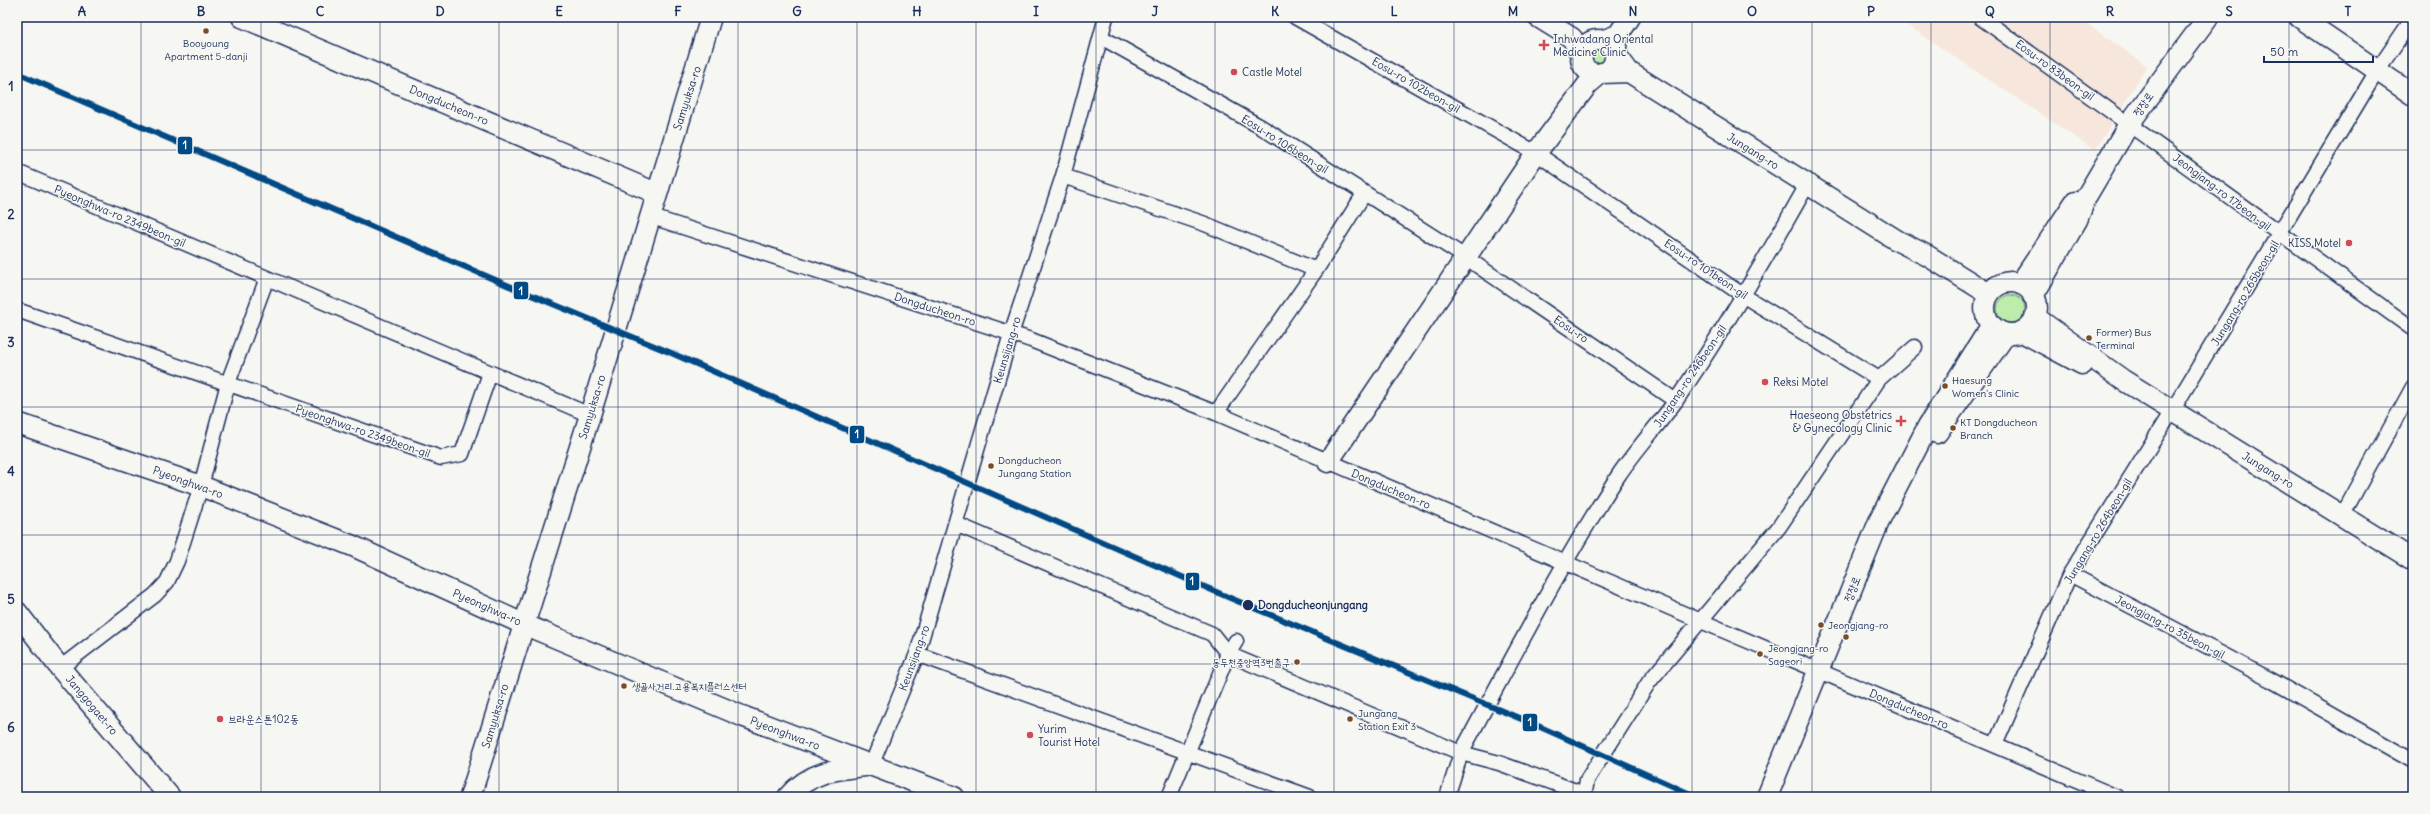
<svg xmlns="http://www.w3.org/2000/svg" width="2430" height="814" viewBox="0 0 2430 814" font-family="Delius,'Poor Story',sans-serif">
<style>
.built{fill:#f6e6dc}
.green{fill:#beecaa;stroke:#6c8e84}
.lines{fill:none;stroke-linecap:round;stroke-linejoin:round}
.street-casing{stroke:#1b2f5e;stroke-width:17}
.secondary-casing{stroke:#1b2f5e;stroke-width:23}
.street{stroke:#f6f6f2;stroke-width:14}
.secondary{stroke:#f6f6f2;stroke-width:20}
.metro-1-casing{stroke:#f6f6f2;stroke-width:9}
.metro-1{stroke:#004a85;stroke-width:6}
.grid{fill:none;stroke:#1b2f5e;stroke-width:1;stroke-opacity:0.55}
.bus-dot{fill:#7a4b2a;stroke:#f6f6f2;stroke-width:1.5}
.poi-dot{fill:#d1495b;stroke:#f6f6f2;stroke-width:1.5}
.stop-dot{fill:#1b2f5e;stroke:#f6f6f2;stroke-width:1.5}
.labels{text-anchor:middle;stroke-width:3;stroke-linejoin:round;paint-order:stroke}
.bus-label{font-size:10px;fill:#1b2f5e;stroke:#f6f6f2;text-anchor:start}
.poi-label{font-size:11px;fill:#1b2f5e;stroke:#f6f6f2;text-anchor:start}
.street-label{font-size:11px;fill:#1b2f5e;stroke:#f6f6f2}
.stop-label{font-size:11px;font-weight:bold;fill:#1b2f5e;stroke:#f6f6f2;text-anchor:start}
.line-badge{stroke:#f6f6f2;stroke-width:1.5}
.badge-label{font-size:11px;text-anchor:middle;font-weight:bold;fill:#fff}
.neatline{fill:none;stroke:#1b2f5e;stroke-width:1.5}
.grid-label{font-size:13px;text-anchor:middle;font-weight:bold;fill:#1b2f5e}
</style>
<rect width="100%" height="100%" fill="#f6f6f2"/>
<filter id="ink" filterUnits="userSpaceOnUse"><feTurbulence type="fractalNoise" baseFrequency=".025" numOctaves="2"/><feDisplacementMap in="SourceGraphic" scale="8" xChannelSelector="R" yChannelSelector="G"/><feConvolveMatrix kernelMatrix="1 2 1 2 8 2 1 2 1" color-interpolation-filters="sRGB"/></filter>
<g filter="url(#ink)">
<path class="built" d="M 1895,17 L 2077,17 L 2147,66 L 2095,150 Z"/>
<path class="green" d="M 1599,42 L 1604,43 L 1611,64 L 1591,70 L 1585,63 L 1586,49 Z
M1997 309a14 14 0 1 1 28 0a14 14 0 1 1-28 0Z"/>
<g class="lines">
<defs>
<path id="street" d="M 1295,17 L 1536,153 L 1744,296 L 1879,379
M 1980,17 L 2413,329
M 1101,37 L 1261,127 L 1465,257 L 1676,401
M 17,172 L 590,415
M 1063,176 L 1205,224 L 1316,270
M 649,216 L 1031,340 L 1216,413 L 1701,621 L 2117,797
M 17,310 L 441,458 L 462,454 L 490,373
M 1216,413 L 1316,270 L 1364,194
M 2342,516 L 2413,387
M 956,524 L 1212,634 L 1228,654 L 1236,641
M 2070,574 L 2271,680 L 2413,761
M 917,654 L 1310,797
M 60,668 L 155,595 L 167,582 L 177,561 L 201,486 L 228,383 L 267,278
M 1995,745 L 2070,574 L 2172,411 L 2377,71 L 2413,18
M 871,766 L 917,654 L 1011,334 L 1063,176 L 1106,17
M 1584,794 L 1499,763 L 1461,753 C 1512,660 1560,565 1618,476 C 1636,449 1658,426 1677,399 C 1724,330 1766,258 1807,185
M 1169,797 L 1228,654 L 1461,753 L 1447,797
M 1584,797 L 1587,780 L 1649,682 L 1779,527 L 1879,379 L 1915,347"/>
<path id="secondary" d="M 242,17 L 656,193
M 1538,17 L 1572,38 L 1582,57
M 2299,17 L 2413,95
M 1618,35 L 1615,53 L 1629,72 L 1898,241 L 1928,256 L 1989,294
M 1604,40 L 1618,35 L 1630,17
M1581 57a17 17 0 1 1 34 0a17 17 0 1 1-34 0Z
M1985 308a26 26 0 1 1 52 0a26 26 0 1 1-52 0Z
M 2020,284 L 2075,202
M 2033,296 L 2077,220 L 2086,197 L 2129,124 L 2208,17
M 2035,317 L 2123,380 L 2413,560
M 2022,332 L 2082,364
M 17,423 L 201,486 L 353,546 L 523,624 L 742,716 L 954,797
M 1937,433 L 2006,334
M 1328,462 L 1536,153 L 1588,84 L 1601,73 L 1629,72
M 17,612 L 60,668 L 170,797
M 470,797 L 590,415 L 711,17
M 788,797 C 809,772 835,769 865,766
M 1767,797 L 1880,519 L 1928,426 L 1991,326"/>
</defs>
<use href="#street" class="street-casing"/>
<use href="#secondary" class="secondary-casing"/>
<use href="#street" class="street"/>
<use href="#secondary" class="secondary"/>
<defs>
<path id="metro-1" d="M 17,73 L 507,285 L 669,352 L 1230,598 L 1538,726 L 1697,797"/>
</defs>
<use href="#metro-1" class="metro-1-casing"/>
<use href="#metro-1" class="metro-1"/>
</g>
</g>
<path class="grid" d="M 141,17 L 141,797M 261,17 L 261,797M 380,17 L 380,797M 499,17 L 499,797M 618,17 L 618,797M 738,17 L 738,797M 857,17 L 857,797M 976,17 L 976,797M 1096,17 L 1096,797M 1215,17 L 1215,797M 1334,17 L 1334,797M 1454,17 L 1454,797M 1573,17 L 1573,797M 1692,17 L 1692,797M 1812,17 L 1812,797M 1931,17 L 1931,797M 2050,17 L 2050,797M 2169,17 L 2169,797M 2289,17 L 2289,797M 17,150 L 2413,150M 17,279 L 2413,279M 17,407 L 2413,407M 17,535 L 2413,535M 17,664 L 2413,664"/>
<g class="bus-dot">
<circle cx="206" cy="31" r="3.5"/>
<circle cx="2089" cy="338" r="3.5"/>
<circle cx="1945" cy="386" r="3.5"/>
<circle cx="1953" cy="428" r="3.5"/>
<circle cx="991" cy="466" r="3.5"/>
<circle cx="1821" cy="625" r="3.5"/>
<circle cx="1846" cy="637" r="3.5"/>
<circle cx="1760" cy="654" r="3.5"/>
<circle cx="1297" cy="662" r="3.5"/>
<circle cx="624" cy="686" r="3.5"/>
<circle cx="1350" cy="719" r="3.5"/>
</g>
<g class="poi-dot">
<path d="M1542 39h4v4h4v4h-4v4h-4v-4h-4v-4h4z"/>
<circle cx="1234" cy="72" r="4"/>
<circle cx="2349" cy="243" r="4"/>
<circle cx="1765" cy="382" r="4"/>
<path d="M1899 415h4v4h4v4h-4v4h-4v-4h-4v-4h4z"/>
<circle cx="220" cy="719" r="4"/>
<circle cx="1030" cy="735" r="4"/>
</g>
<circle class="stop-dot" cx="1248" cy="605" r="6"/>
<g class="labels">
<g class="bus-label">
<text x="206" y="47" text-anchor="middle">Booyoung<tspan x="206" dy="13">Apartment 5-danji</tspan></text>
<text x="2096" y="336">Former) Bus<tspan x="2096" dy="13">Terminal</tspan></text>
<text x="1952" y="384">Haesung<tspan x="1952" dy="13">Women's Clinic</tspan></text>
<text x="1960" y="426">KT Dongducheon<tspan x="1960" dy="13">Branch</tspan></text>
<text x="998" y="464">Dongducheon<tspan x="998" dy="13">Jungang Station</tspan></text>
<text x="1828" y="629">Jeongjang-ro</text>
<text x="1768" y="652">Jeongjang-ro<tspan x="1768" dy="13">Sageori</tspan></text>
<text x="1290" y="666" text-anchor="end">동두천중앙역3번출구</text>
<text x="632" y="690">생골사거리.고용복지플러스센터</text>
<text x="1358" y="717">Jungang<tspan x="1358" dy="13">Station Exit 3</tspan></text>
</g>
<g class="poi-label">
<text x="1553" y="43">Inhwadang Oriental<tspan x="1553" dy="13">Medicine Clinic</tspan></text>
<text x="1242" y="76">Castle Motel</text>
<text x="2341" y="247" text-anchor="end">KISS Motel</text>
<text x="1773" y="386">Reksi Motel</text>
<text x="1892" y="419" text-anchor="end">Haeseong Obstetrics<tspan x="1892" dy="13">&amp; Gynecology Clinic</tspan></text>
<text x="228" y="723">브라운스톤102동</text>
<text x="1038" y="733">Yurim<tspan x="1038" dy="13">Tourist Hotel</tspan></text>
</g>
<g class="street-label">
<text transform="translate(2055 70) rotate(36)" y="4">Eosu-ro 83beon-gil</text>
<text transform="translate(1416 85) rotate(30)" y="4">Eosu-ro 102beon-gil</text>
<text transform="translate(687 98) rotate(-72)" y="4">Samyuksa-ro</text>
<text transform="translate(2143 104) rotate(-55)" y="4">정장로</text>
<text transform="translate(449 105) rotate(23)" y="4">Dongducheon-ro</text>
<text transform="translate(1285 144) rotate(32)" y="4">Eosu-ro 106beon-gil</text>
<text transform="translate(1753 151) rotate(32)" y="4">Jungang-ro</text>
<text transform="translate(2222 192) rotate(37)" y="4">Jeongjang-ro 17beon-gil</text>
<text transform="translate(120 216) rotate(23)" y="4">Pyeonghwa-ro 2349beon-gil</text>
<text transform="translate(1706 269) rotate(34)" y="4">Eosu-ro 101beon-gil</text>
<text transform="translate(2245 293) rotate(-59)" y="4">Jungang-ro 265beon-gil</text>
<text transform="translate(935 309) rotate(18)" y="4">Dongducheon-ro</text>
<text transform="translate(1571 329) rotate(34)" y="4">Eosu-ro</text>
<text transform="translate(1007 350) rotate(-73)" y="4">Keunsijang-ro</text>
<text transform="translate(1690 376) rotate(-56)" y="4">Jungang-ro 246beon-gil</text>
<text transform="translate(592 407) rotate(-73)" y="4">Samyuksa-ro</text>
<text transform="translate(363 431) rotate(19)" y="4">Pyeonghwa-ro 2349beon-gil</text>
<text transform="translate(2268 470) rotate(32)" y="4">Jungang-ro</text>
<text transform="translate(188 482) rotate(20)" y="4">Pyeonghwa-ro</text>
<text transform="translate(1391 489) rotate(23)" y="4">Dongducheon-ro</text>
<text transform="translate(2098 531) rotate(-59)" y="4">Jungang-ro 264beon-gil</text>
<text transform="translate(1852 589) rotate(-68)" y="4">정장로</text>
<text transform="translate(487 607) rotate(24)" y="4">Pyeonghwa-ro</text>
<text transform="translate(2170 627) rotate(28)" y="4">Jeongjang-ro 35beon-gil</text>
<text transform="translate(914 658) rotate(-70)" y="4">Keunsijang-ro</text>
<text transform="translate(92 705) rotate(50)" y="4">Janggogaet-ro</text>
<text transform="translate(1909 709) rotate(23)" y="4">Dongducheon-ro</text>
<text transform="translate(495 716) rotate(-73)" y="4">Samyuksa-ro</text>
<text transform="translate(785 733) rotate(21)" y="4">Pyeonghwa-ro</text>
</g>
<g class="stop-label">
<text x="1258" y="609">Dongducheonjungang</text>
</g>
</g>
<g class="line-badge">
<rect x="177" y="136" width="16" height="19" rx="4" fill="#004a85"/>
<rect x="513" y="281" width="16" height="19" rx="4" fill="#004a85"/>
<rect x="849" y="425" width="16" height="19" rx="4" fill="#004a85"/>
<rect x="1185" y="572" width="15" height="19" rx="4" fill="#004a85"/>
<rect x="1522" y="713" width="16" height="19" rx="4" fill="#004a85"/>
</g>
<g class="badge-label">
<text x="185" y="149">1</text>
<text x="521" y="295">1</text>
<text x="857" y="438">1</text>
<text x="1192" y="585">1</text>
<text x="1530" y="726">1</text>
</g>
<rect width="2430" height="814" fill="none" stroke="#f6f6f2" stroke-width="44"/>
<path d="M2264 56v6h109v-6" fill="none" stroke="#1b2f5e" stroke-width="2"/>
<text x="2270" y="56" font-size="12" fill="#1b2f5e" stroke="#f6f6f2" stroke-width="3" paint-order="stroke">50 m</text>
<rect x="22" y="22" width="2386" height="770" class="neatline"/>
<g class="grid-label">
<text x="82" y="16">A</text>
<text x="201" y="16">B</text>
<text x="320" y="16">C</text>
<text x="440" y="16">D</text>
<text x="559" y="16">E</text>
<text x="678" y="16">F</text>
<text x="797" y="16">G</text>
<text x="917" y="16">H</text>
<text x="1036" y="16">I</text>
<text x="1155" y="16">J</text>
<text x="1275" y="16">K</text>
<text x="1394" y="16">L</text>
<text x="1513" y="16">M</text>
<text x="1633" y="16">N</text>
<text x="1752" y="16">O</text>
<text x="1871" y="16">P</text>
<text x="1990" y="16">Q</text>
<text x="2110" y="16">R</text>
<text x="2229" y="16">S</text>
<text x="2348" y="16">T</text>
<text x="11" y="91">1</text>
<text x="11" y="219">2</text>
<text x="11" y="347">3</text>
<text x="11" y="476">4</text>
<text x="11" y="604">5</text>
<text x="11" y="732">6</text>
</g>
</svg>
